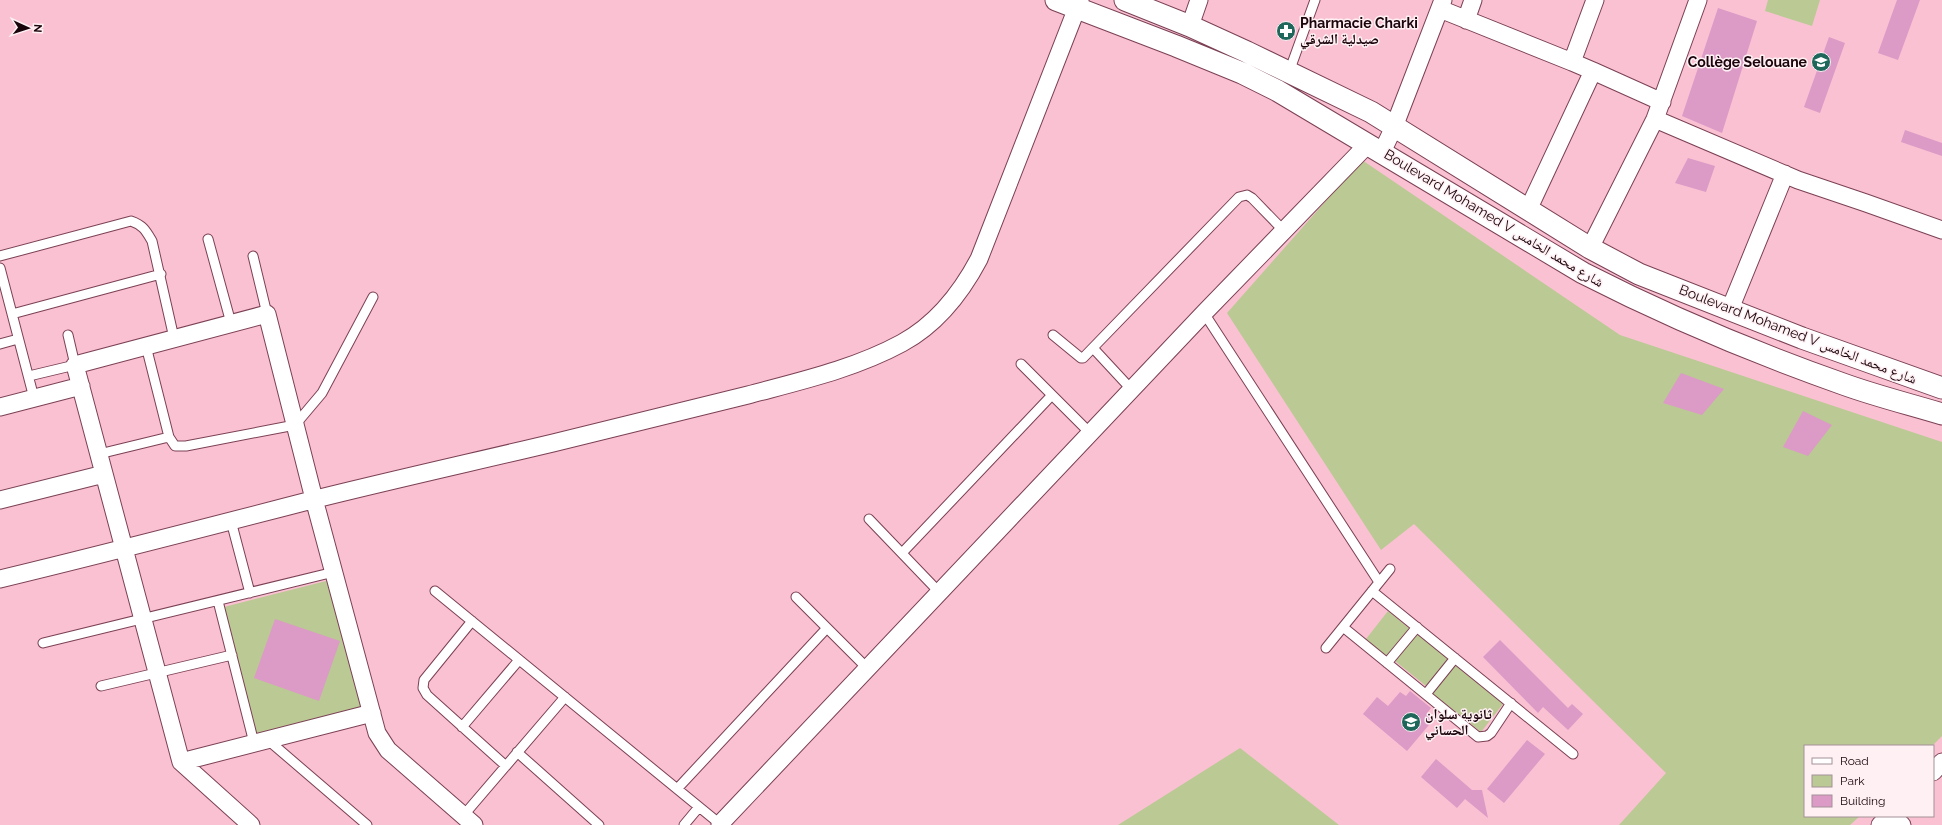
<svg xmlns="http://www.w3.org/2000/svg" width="1942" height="825" viewBox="0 0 1942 825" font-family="Raleway,'Noto Naskh Arabic',sans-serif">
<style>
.green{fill:#bbc994}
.building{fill:#dc9ac6}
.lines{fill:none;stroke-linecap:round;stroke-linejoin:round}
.service-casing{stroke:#7b4054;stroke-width:11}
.minor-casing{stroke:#7b4054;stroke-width:19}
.tertiary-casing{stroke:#7b4054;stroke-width:23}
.service{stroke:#fff;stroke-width:9}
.minor{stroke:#fff;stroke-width:17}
.tertiary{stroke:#fff;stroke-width:21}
.labels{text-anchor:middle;stroke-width:3;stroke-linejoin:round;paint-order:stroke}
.poi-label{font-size:14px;font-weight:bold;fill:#1a040b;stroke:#fff0f4;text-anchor:start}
.street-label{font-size:14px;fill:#1a040b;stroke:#fff0f4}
</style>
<rect width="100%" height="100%" fill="#fac1d2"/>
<path class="green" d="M 1768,0 L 1820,0 L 1812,26 L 1765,11 Z
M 1362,160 L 1620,335 L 1942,442 L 1942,736 L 1932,746 L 1805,746 L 1805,816 L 1860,816 L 1850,825 L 1619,825 L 1666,773 L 1414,524 L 1381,550 L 1227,313 Z
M 330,580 L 362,710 L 256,737 L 224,607 Z
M 1388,611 L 1410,629 L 1387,657 L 1366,639 Z
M 1418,633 L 1449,658 L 1426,686 L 1395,661 Z
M 1455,665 L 1503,704 L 1481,732 L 1432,693 Z
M 1240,748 L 1339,825 L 1118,825 Z"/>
<path class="building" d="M 1897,0 L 1920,0 L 1898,60 L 1878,53 Z
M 1718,8 L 1757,21 L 1722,133 L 1682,116 Z
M 1829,37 L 1845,43 L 1820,113 L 1804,107 Z
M 1905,130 L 1942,143 L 1942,156 L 1901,142 Z
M 1688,158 L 1715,166 L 1706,192 L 1675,183 Z
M 1681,373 L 1724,389 L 1702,415 L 1663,403 Z
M 1803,411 L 1832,425 L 1808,456 L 1783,447 Z
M 275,619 L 340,641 L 319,701 L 254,678 Z
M 1500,640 L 1568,708 L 1572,704 L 1583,714 L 1568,730 L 1543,707 L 1538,713 L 1483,657 Z
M 1410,691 L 1431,708 L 1427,713 L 1434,719 L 1407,751 L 1363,714 L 1377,697 L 1388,706 L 1400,692 L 1406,696 Z
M 1527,740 L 1545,754 L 1504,803 L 1487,789 Z
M 1436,759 L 1472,790 L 1482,790 L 1488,818 L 1465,799 L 1457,808 L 1421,777 Z"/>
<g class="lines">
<defs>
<path id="service" d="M 1289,72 L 1315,0
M 208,239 L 231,323
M 0,256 L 131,221 C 143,225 146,231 152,241 L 174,338
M 253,256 L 267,314
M 0,268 L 34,398
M 1204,313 L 1379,582
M 12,314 L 161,274
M 1053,335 L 1081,358 L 1083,358 L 1239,197 L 1247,195 L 1252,198 L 1284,231
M 0,344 L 18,339
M 146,346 L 169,437 L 175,446 L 186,446 L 295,425 L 322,393 L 373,297
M 1093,348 L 1131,389
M 1021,364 L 1090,433
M 29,376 L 75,365 L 68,335
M 99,454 L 169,437
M 869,519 L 939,592
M 231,521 L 250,593
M 902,553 L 1052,395
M 435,591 L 720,824
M 1372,591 L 1573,754
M 796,597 L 867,668
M 218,601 L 254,743
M 472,621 L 424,680 L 423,688 L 427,695 L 506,766
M 1343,627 L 1478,737 L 1487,736 L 1491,733 L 1511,703
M 43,643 L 334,572
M 1326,648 L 1390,569
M 1387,663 L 1417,627
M 101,686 L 232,655
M 1426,694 L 1455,658
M 462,727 L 519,660
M 268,740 L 367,825
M 517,752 L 599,825
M 677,789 L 827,628
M 463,816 L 565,697
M 684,825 L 699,807"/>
<path id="minor" d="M 1440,9 L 1572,62 L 1595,0
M 1466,20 L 1473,0
M 1190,26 L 1199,0
M 1593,71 L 1662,102
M 1655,119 L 1798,180 L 1866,203 L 1942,230
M 1382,152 L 1394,127 L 1443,0
M 1528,210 L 1593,71 L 1572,62
M 1590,248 L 1655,119 L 1698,0
M 1730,309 L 1785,174
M 0,407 L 81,386
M 0,500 L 104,474
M 0,579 C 104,554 208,527 312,500 C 392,480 473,462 553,443 C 618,427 683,411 748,395 C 800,381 854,369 902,343 C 937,324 961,293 979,259 L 1080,0
M 181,762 L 372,713
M 1933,772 L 1942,762
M 1892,816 L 1902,825
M 251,825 L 181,762 L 75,365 L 267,314 L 314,499 L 377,733 L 388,750 L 474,825
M 721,825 L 720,824 L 1204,313 L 1368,144
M 1880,825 L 1889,816"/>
<path id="tertiary" d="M 1056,0 L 1176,46 L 1242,73 L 1278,91 L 1583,273 C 1667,316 1755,353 1843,384 C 1876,396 1909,404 1942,414
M 1125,0 L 1190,26 L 1247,52 L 1371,112 L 1590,248 L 1639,274 L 1802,338 L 1942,388"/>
</defs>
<use href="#service" class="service-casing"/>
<use href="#minor" class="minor-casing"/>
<use href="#tertiary" class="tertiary-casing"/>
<use href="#service" class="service"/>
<use href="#minor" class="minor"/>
<use href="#tertiary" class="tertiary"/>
</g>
<defs>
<symbol id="pharmacy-disc" viewBox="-11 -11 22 22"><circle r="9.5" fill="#20675b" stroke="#fff0f4"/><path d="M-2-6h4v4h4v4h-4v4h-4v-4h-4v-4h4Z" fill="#fff"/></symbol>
<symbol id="school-disc" viewBox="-11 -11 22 22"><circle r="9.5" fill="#20675b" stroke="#fff0f4"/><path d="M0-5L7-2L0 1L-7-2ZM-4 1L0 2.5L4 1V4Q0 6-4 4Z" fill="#fff"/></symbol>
</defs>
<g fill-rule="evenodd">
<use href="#pharmacy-disc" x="1275" y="20" width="22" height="22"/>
<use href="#school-disc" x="1810" y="51" width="22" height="22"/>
<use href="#school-disc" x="1400" y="711" width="22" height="22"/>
</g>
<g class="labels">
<g class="poi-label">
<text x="1300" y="28">Pharmacie Charki<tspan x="1300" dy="16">صيدلية الشرقي</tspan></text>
<text x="1807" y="67" text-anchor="end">Collège Selouane</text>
<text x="1425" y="719">ثانوية سلوان<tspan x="1425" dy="16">الحساني</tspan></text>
</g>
<g class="street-label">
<text transform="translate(1494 218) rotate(31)" y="5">Boulevard Mohamed V شارع محمد الخامس</text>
<text transform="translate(1798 334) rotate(21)" y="5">Boulevard Mohamed V شارع محمد الخامس</text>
</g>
</g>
<rect x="1804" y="745" width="130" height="72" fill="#fff0f4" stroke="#a39297"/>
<rect x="1812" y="758" width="20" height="6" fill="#ffffff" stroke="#a39297"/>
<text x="1840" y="765" font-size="12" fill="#1a040b">Road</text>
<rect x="1812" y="775" width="20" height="12" fill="#bbc994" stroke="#a39297"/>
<text x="1840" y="785" font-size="12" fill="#1a040b">Park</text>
<rect x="1812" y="795" width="20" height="12" fill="#dc9ac6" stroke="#a39297"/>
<text x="1840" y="805" font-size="12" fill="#1a040b">Building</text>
<g transform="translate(28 28) rotate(93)" stroke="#fff0f4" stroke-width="3" paint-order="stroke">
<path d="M0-3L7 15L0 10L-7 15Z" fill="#1a040b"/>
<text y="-6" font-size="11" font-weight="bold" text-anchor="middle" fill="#1a040b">N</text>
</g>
</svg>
